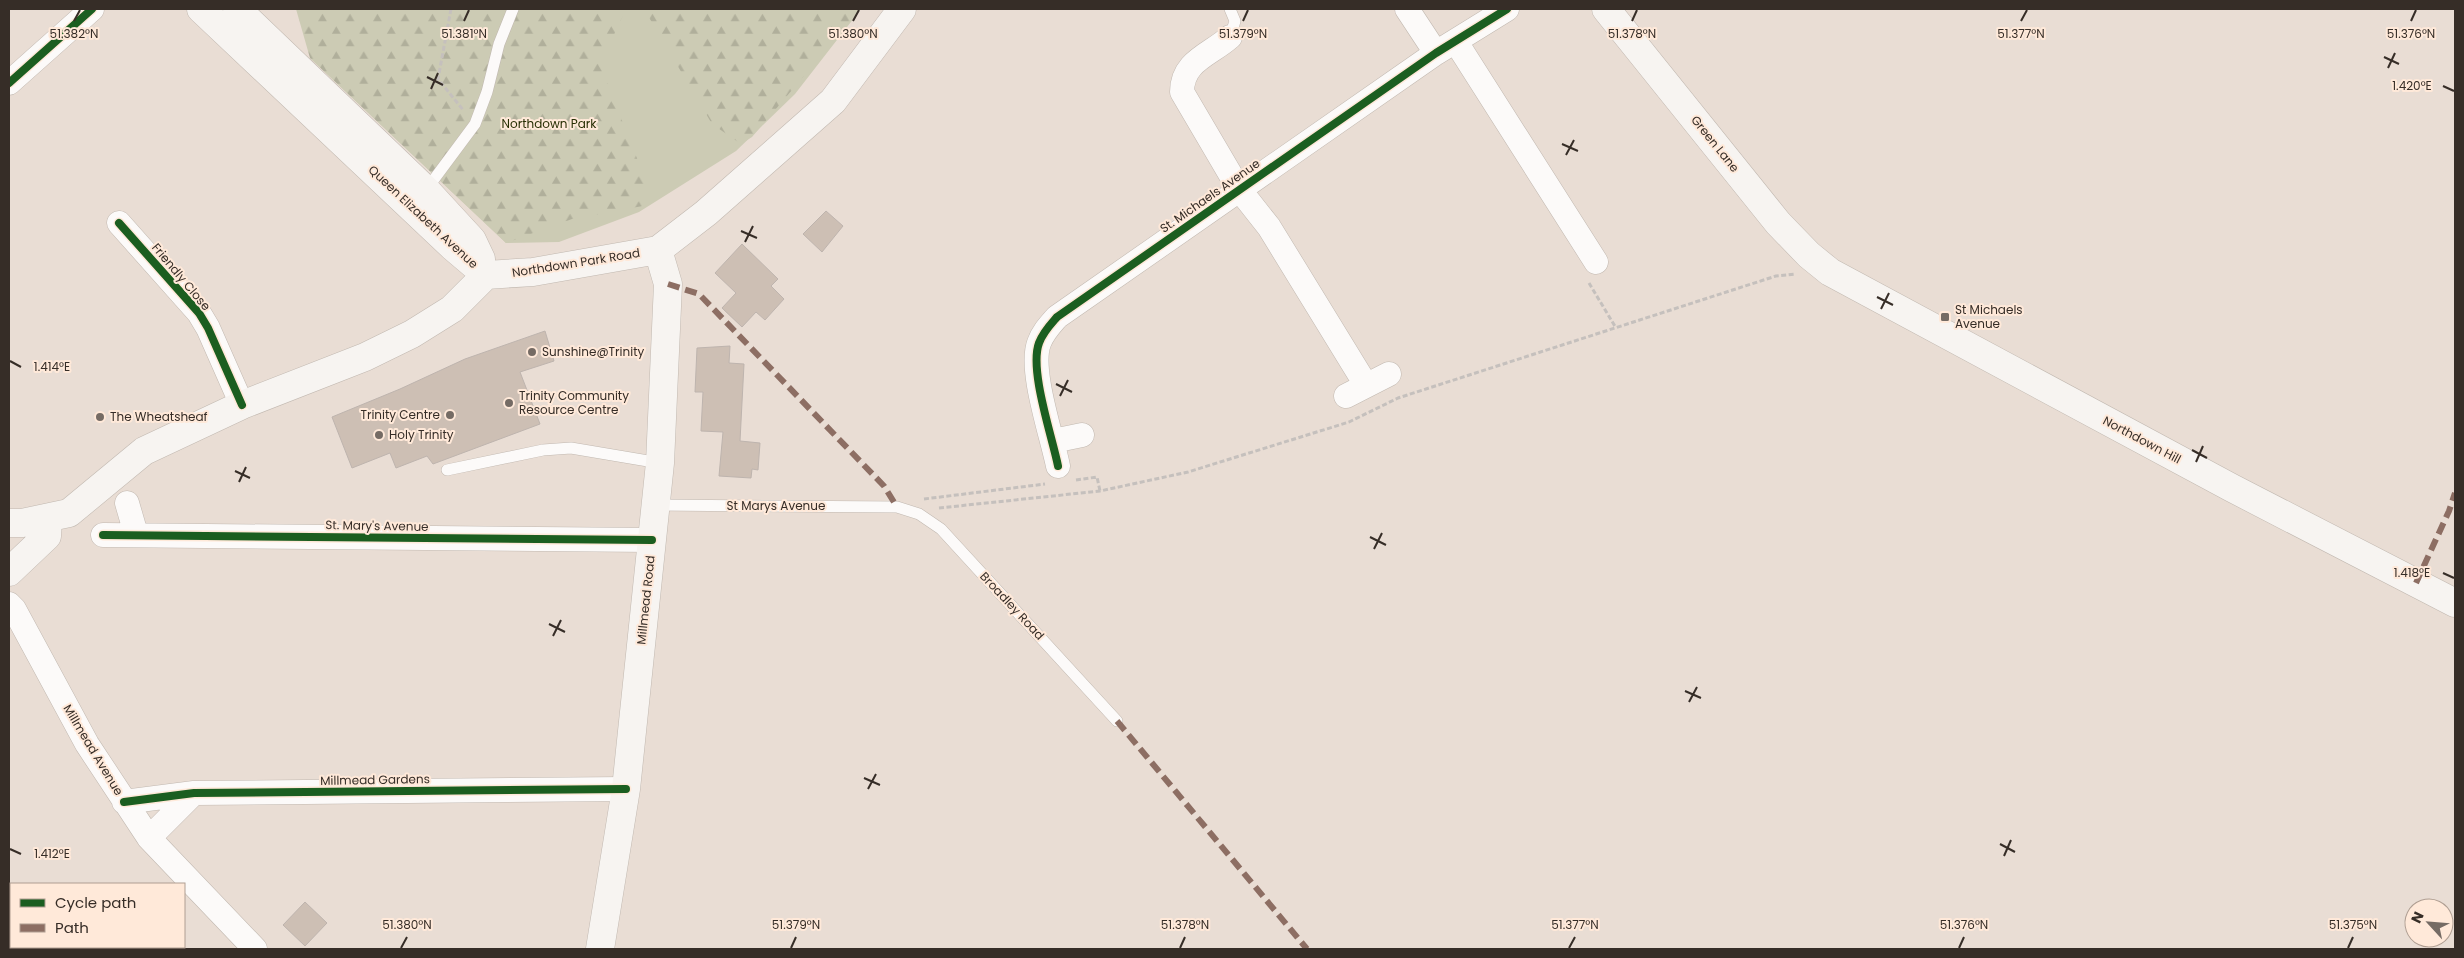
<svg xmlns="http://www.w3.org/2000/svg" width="2464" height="958" viewBox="0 0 2464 958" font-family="Poppins,sans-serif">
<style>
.green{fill:#cccbb4}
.forest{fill:url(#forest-firs)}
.building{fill:#cdbfb4;stroke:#beb4ae}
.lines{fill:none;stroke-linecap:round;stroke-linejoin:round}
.lane-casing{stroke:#c1b8b0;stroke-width:12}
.street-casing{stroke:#c1b8b0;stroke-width:25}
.secondary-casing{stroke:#c1b8b0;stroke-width:29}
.path{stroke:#c5c0bd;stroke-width:3;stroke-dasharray:5 2.5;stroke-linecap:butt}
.lane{stroke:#fcfaf9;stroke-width:11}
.street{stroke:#fcfaf9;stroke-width:24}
.secondary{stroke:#f7f4f1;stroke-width:28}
.quiet{stroke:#8d6e63;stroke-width:6;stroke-dasharray:12 6;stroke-linecap:butt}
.cycleway-casing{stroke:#ffe9d9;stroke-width:11}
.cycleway{stroke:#1b5e20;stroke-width:8}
.ticks{fill:none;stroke:#362d27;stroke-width:2}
.poi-dot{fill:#756b64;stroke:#ffe9d9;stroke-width:2}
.labels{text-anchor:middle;stroke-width:4;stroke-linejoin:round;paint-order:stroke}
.park-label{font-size:12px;fill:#282f04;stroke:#ffe9d9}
.street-label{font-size:12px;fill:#362d27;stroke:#ffe9d9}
.poi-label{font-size:12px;fill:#362d27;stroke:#ffe9d9;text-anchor:start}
.ticks-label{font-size:12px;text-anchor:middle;fill:#362d27;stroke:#ffe9d9;stroke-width:4;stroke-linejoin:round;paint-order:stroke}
</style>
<defs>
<pattern id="forest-firs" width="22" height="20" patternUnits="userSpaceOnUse" patternTransform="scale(1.25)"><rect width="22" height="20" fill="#cccbb4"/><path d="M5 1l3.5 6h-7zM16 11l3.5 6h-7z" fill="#b0af9b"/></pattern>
</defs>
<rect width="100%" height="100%" fill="#e9ddd4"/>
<path class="green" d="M 343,9 L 861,9 L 795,94 L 736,151 L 639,212 L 559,242 L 506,243 L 310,58 L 353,22 Z"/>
<path class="forest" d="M 296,9 L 626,9 L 600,65 L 646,181 L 648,205 L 572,219 L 506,243 L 310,58 Z
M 644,9 L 861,9 L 752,137 L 741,144 L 712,124 Z"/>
<path class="building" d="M 826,211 L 843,226 L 822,252 L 803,234 Z
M 742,244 L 778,279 L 771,286 L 784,299 L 765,320 L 756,312 L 742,327 L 722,308 L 736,293 L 715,273 Z
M 545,331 L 554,361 L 520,372 L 540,424 L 433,464 L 427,456 L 396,468 L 390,453 L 352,468 L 332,417 L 400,389 L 465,359 Z
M 730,346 L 729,363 L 744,364 L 740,441 L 760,443 L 758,470 L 752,469 L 751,478 L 719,476 L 723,432 L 701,431 L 703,392 L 695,392 L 697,348 Z
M 305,902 L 327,923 L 305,946 L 283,925 Z"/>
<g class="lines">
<defs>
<path id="lane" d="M 1230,9 L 1235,21 L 1230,37
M 426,190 L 475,124 L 487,92 L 499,44 L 513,9
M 447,470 L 543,450 L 571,448 L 660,463
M 655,505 L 897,507 L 919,514 L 941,529 L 1117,721"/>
<path id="street" d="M 1407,9 L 1436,53
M 1230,37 C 1210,55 1182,61 1182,92 L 1239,189 L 1269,227 L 1366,385
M 1456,42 L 1596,262
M 9,83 L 92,9
M 119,223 L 199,313 L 208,328 L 242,405
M 1346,396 L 1389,374
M 1053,441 L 1082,435
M 1058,466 C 1052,436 1029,370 1039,343 C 1043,332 1050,325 1057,317 L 1436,53 L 1507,9
M 127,503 L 136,534
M 103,535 L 652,540
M 9,604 L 14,609 L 87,744 L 149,838 L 255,949
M 124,802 L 194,793 L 626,789
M 149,838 L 194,793"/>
<path id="secondary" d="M 201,9 L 453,247 L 486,275
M 237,9 L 426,190 L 472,240 L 481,259
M 1606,9 L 1778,223 L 1809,255 L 1830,272 L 2232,488 L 2455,603
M 9,523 L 22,523 L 69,513 L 144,451 L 242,405 L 365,357 L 412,334 L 452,309 L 486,275 L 533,272 L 658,250 L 706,213 L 833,101 L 902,9
M 9,572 L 47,536 L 48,518
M 600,949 L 626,789 L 660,463 L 668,284 L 658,250"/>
</defs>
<use href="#lane" class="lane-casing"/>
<use href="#street" class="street-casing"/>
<use href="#secondary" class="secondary-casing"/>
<path class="path" d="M 451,9 L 438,79 L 464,111
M 1589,283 L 1616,328
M 1076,480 L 1097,477 L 1100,491
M 924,499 L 1045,484
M 939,508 L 1100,491 L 1188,472 L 1349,422 L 1398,398 L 1776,276 L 1795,274"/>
<use href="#lane" class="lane"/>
<use href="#street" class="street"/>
<use href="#secondary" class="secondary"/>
<path class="quiet" d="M 668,284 L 699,294 L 884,486 L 897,507
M 2416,583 L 2449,511 L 2455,493
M 1117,721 L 1307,949"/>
<defs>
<path id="cycleway" d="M 9,83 L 92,9
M 119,223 L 199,313 L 208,328 L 242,405
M 1058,466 C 1052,436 1029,370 1039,343 C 1043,332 1050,325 1057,317 L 1436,53 L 1507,9
M 103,535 L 652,540
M 124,802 L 194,793 L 626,789"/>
</defs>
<use href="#cycleway" class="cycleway-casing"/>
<use href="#cycleway" class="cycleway"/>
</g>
<path class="ticks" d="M 74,21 L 80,10M 464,21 L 469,10M 853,21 L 859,10M 1243,21 L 1248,10M 1632,21 L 1637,10M 2021,21 L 2027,10M 2411,21 L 2416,10M 2384,57 L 2399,64M 2388,68 L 2395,53M 427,77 L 443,85M 2443,86 L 2454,91M 431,89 L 438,73M 1562,144 L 1578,151M 1566,155 L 1574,140M 741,231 L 757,238M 745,242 L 753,226M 1877,297 L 1893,305M 1881,309 L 1889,293M 10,361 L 21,367M 1056,384 L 1072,392M 1060,396 L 1068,380M 2192,450 L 2207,458M 2196,462 L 2203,446M 235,471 L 250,478M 239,482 L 246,467M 1370,537 L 1386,545M 1374,549 L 1382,533M 2443,573 L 2454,578M 549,624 L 565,632M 553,636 L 561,620M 1685,691 L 1701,698M 1689,702 L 1697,687M 864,778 L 880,785M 868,789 L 876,774M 2000,844 L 2015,852M 10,849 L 21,854M 2004,856 L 2011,840M 401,948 L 407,937M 791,948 L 796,937M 1180,948 L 1185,937M 1569,948 L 1575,937M 1959,948 L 1964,937M 2348,948 L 2353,937"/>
<g class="poi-dot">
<rect x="1940" y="312" width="10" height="10" rx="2.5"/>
<circle cx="532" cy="352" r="5"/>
<circle cx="509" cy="403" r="5"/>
<circle cx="450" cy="415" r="5"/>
<circle cx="100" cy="417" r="5"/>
<circle cx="379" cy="435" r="5"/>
</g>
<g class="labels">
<g class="park-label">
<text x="549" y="128">Northdown Park</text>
</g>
<g class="street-label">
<text transform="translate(1715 144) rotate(51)" y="4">Green Lane</text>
<text transform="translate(1210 196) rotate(-35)" y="4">St. Michaels Avenue</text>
<text transform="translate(423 217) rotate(43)" y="4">Queen Elizabeth Avenue</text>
<text transform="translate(576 263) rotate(-9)" y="4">Northdown Park Road</text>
<text transform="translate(181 277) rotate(50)" y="4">Friendly Close</text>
<text transform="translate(2142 440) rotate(28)" y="4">Northdown Hill</text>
<text x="776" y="510">St Marys Avenue</text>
<text transform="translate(377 526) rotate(1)" y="4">St. Mary's Avenue</text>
<text transform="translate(646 600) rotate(-84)" y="4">Millmead Road</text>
<text transform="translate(1012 606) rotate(47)" y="4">Broadley Road</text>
<text transform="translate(93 750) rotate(59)" y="4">Millmead Avenue</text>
<text transform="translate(375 780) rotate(-1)" y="4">Millmead Gardens</text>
</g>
<g class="poi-label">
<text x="1955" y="314">St Michaels<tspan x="1955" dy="14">Avenue</tspan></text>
<text x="542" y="356">Sunshine@Trinity</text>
<text x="519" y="400">Trinity Community<tspan x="519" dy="14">Resource Centre</tspan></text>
<text x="440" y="419" text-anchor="end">Trinity Centre</text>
<text x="110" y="421">The Wheatsheaf</text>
<text x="389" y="439">Holy Trinity</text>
</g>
</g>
<g class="ticks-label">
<text x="74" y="38">51.382°N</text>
<text x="464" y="38">51.381°N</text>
<text x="853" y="38">51.380°N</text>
<text x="1243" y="38">51.379°N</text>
<text x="1632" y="38">51.378°N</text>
<text x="2021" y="38">51.377°N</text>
<text x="2411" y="38">51.376°N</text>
<text x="2412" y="90">1.420°E</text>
<text x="52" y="371">1.414°E</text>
<text x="2412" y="577">1.418°E</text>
<text x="52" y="858">1.412°E</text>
<text x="407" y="929">51.380°N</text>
<text x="796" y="929">51.379°N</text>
<text x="1185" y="929">51.378°N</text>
<text x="1575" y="929">51.377°N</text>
<text x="1964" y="929">51.376°N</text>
<text x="2353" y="929">51.375°N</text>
</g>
<rect width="2464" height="958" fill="none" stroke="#362d27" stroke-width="20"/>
<rect x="10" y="883" width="175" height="65" fill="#ffe9d9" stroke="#af9e92"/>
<rect x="20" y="899" width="25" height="8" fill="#1b5e20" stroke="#af9e92"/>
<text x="55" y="908" font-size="15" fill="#362d27">Cycle path</text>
<rect x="20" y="924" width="25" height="8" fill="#8d6e63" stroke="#af9e92"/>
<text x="55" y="933" font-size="15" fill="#362d27">Path</text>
<g transform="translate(2429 923) rotate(296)"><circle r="24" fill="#ffe9d9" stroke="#af9e92"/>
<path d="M0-4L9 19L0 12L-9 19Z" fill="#756b64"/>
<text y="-8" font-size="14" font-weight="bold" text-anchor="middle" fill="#362d27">N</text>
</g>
</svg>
